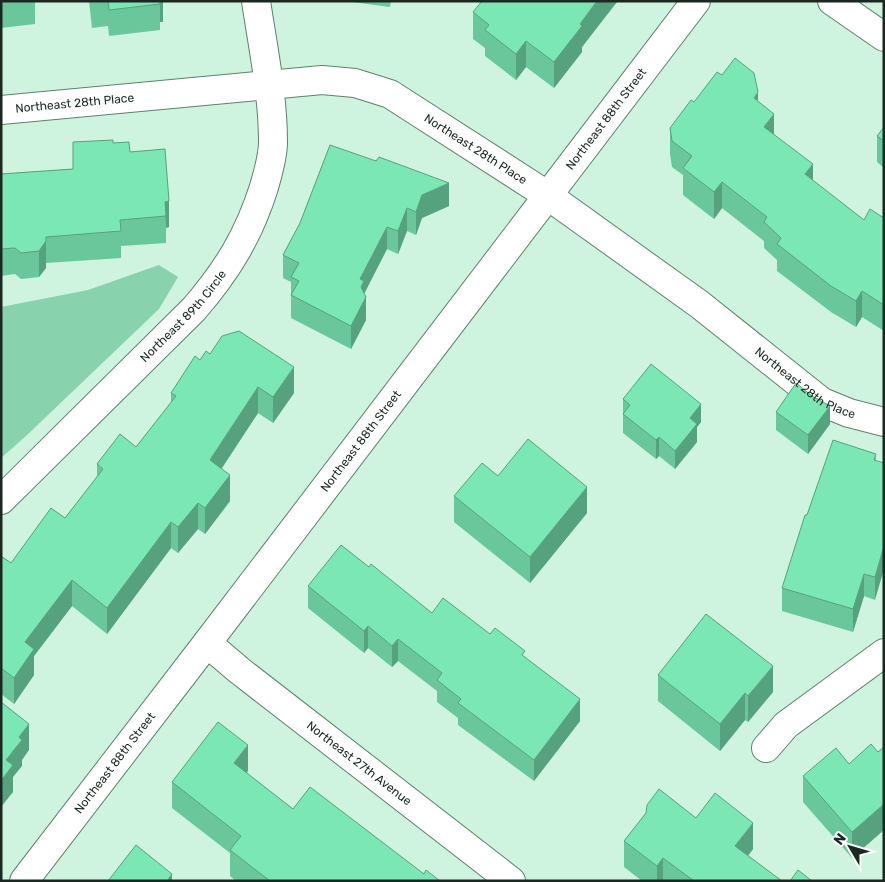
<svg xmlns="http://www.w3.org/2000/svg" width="885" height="882" viewBox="0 0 885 882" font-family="Rubik,sans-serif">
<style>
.green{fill:#88d3ae}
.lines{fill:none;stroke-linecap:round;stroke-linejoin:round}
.minor-casing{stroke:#5f806f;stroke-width:30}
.minor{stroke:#fff;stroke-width:28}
.wall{fill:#6ac79b}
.shaded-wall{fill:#56a27e}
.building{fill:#7be7b4;stroke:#56a27e}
.labels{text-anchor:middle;stroke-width:4;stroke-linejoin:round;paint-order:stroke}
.street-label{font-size:12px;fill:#1a2821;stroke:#fff}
</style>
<rect width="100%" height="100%" fill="#cef3df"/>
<path class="green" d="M 159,265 L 178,277 L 159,309 L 26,436 L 1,458 L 1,307 L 88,290 Z"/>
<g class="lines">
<defs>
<g id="minor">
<path d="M 832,1 L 884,37"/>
<path id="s1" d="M 1,110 L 322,80 L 355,83 L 390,94 L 547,195 L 699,304 L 822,402 L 849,413 L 884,422"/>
<path id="s2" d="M 1,500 L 194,309 C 227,271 249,235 264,187 C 268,173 273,157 273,142 C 273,95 263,48 256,1"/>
<path id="s3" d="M 207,643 L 240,671 L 511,881"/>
<path d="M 766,748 L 786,725 L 884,653"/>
<path id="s4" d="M 24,881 L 207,643 L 696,1"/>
</g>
</defs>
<use href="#minor" class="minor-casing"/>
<use href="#minor" class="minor"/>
</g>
<path class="wall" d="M 1,1 L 35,1 L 35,24 L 1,28 Z
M 89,1 L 163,1 L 163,22 L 160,22 L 160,30 L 109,36 L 108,26 L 92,28 Z
M 352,1 L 391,1 L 390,7 L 352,2 Z
M 617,1 L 582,47 L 582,52 L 554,88 L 526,67 L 516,80 L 485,56 L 485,48 L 473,39 L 473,12 Z
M 758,101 L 774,135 L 813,181 L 864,220 L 884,218 L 884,331 L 862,317 L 856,327 L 831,312 L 777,271 L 777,260 L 764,248 L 764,241 L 722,208 L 714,219 L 683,195 L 683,175 L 672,167 L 670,154 L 670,128 L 694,102 Z
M 884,127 L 884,168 L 877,162 L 877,136 Z
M 113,143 L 130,152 L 165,149 L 169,227 L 166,228 L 166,243 L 121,246 L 121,258 L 46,263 L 46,268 L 39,277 L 21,279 L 15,274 L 1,276 L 1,174 L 73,169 Z
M 330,145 L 449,206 L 422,218 L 416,235 L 407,231 L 398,254 L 387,249 L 364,294 L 366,320 L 351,349 L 291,318 L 291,282 L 283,278 L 283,255 L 300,223 Z
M 210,354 L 294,393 L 273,423 L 258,413 L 222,468 L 230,501 L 205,534 L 198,529 L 178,553 L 171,548 L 107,634 L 72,606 L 34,656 L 34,675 L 14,704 L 1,694 L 1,556 L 11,563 L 65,518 L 97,477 L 97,464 L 136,447 L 171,403 L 171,393 L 200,360 Z
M 623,399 L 701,422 L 697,427 L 697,442 L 675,469 L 659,456 L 656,459 L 623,433 Z
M 776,412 L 830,424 L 808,454 L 776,430 Z
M 876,454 L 875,600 L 864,596 L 853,632 L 782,611 L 782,588 L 807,515 Z
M 498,476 L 587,513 L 530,583 L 454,522 L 454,496 Z
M 369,567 L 432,613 L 490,634 L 525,657 L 580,721 L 534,781 L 458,725 L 458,718 L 437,702 L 437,691 L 398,661 L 392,667 L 368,648 L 364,653 L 308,608 L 308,586 Z
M 658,675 L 773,692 L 748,722 L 745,720 L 720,751 L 658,701 Z
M 878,752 L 852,858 L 803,802 L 803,776 L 849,764 Z
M 248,771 L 246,773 L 293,809 L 440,881 L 236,881 L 230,876 L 230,853 L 172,808 L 172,782 Z
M 646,813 L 696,818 L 753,849 L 748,856 L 782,881 L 642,881 L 624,867 L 624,841 Z"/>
<path class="shaded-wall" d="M 159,1 L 163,1 L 163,22 L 160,22 L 160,4 Z
M 597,1 L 617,1 L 617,2 L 582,47 L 582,52 L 554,88 L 554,62 L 580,24 Z
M 526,41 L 526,67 L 516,80 L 516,54 Z
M 758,92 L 758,119 L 754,98 Z
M 774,114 L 774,140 L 764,127 Z
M 813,164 L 813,190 L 805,174 Z
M 722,182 L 722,208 L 714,219 L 714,192 Z
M 449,183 L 449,206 L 422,218 L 416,235 L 416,212 L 422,195 Z
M 169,201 L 169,227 L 166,228 L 165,202 Z
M 407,208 L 407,231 L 398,254 L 398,231 Z
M 387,227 L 387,249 L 364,294 L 366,297 L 366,320 L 351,349 L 351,326 L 360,279 Z
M 46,241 L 46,268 L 39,277 L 39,251 Z
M 862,291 L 862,317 L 856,327 L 856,301 Z
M 294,367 L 294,393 L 273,423 L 273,397 Z
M 258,387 L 258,413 L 210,486 L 210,460 Z
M 701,404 L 701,422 L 697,427 L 697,442 L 675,469 L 675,451 L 690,418 Z
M 830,406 L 830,424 L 808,454 L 808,435 Z
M 659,437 L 659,456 L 656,459 L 656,440 Z
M 230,475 L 230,501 L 205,534 L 205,508 Z
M 587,487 L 587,513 L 530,583 L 530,557 Z
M 198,503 L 198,529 L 178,553 L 178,527 Z
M 171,522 L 171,548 L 107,634 L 107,608 Z
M 884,546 L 884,569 L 875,600 L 875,577 Z
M 864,574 L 864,596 L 853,632 L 853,609 Z
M 72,580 L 72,606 L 34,656 L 34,675 L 14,704 L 14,678 L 25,642 Z
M 368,626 L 368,648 L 364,653 L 364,631 Z
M 398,639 L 398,661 L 392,667 L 392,646 Z
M 773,666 L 773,692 L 748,722 L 748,696 Z
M 745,693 L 745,720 L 720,751 L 720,724 Z
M 580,699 L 580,721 L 534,781 L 534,760 Z
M 29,724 L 29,750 L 22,760 L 22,766 L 13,777 L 13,792 L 1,807 L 1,781 L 6,760 L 19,737 Z
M 248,745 L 248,771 L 234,789 L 234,763 Z
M 884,804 L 884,830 L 852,858 L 852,832 Z
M 753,823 L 753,849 L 735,872 L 735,846 Z
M 663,858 L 663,881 L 657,881 L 657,866 Z
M 172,874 L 172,881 L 167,881 Z"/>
<path class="building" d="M 108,1 L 160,1 L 160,4 L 109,10 Z
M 482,1 L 597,1 L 580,24 L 582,26 L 554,62 L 526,41 L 516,54 L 485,30 L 489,25 L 473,12 Z
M 735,58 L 754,73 L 758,92 L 754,98 L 774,114 L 764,127 L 813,164 L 805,174 L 864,220 L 870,209 L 884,218 L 884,305 L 862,291 L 856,301 L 831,286 L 777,244 L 781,238 L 764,222 L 767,217 L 722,182 L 714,192 L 683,168 L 692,156 L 672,141 L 670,128 L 691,100 L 694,102 L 717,72 L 722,75 Z
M 884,127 L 884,141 L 877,136 Z
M 113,140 L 113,143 L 129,142 L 130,152 L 165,149 L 169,201 L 165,202 L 166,216 L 120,220 L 121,231 L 46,237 L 46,241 L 39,251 L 21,253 L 15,248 L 1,249 L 1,174 L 73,169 L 73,142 Z
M 330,145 L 376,161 L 379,157 L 449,183 L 422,195 L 416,212 L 407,208 L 398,231 L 387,227 L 360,279 L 364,281 L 361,287 L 366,297 L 351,326 L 291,295 L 299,281 L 291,277 L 299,263 L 283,255 L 300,223 Z
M 239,331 L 294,367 L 273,397 L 258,387 L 210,460 L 230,475 L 205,508 L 198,503 L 178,527 L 171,522 L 107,608 L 72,580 L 25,642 L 34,649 L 14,678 L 1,668 L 1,556 L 11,563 L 51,508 L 65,518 L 103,469 L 97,464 L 120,434 L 136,447 L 176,396 L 171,393 L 195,356 L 200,360 L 206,351 L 210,354 L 222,336 Z
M 651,364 L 701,404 L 690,418 L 697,424 L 675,451 L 659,437 L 656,440 L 623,414 L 630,405 L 623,399 Z
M 796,383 L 812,396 L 830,406 L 808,435 L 776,412 Z
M 528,439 L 587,487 L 530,557 L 454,496 L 482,463 L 498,476 Z
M 833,440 L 876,454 L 874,460 L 884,463 L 884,546 L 875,577 L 864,574 L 853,609 L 782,588 L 805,515 L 807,515 Z
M 341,545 L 369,567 L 371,564 L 432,613 L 443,598 L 490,634 L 495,628 L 525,651 L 522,655 L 580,699 L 534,760 L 458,703 L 461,699 L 437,680 L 442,673 L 398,639 L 392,646 L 368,626 L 364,631 L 308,586 Z
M 706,614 L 773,666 L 748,696 L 745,693 L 720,724 L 658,675 Z
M 1,702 L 29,724 L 19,737 L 22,740 L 6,760 L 13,765 L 1,781 Z
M 218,722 L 248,745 L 234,763 L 293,809 L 310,787 L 424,874 L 426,870 L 440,881 L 270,881 L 230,850 L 241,836 L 172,782 Z
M 871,744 L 878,752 L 884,747 L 884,804 L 852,832 L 803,776 L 836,748 L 849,764 Z
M 659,789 L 696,818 L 715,793 L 753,823 L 735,846 L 782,881 L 694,881 L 663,858 L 657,866 L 624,841 L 646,813 L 647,805 Z
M 136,845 L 172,874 L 167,881 L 108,881 Z
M 798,870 L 812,881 L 790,881 Z"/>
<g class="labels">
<g class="street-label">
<text dy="4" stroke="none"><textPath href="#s1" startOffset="74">Northeast 28th Place</textPath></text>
<text dy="4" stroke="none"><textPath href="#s4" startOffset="959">Northeast 88th Street</textPath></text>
<text dy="4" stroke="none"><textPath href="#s1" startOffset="494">Northeast 28th Place</textPath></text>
<text dy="4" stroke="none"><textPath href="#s2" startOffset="259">Northeast 89th Circle</textPath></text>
<text dy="4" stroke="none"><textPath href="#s1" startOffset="899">Northeast 28th Place</textPath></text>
<text dy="4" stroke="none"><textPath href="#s4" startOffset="554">Northeast 88th Street</textPath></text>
<text dy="4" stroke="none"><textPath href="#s4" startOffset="149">Northeast 88th Street</textPath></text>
<text dy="4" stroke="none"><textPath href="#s3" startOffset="194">Northeast 27th Avenue</textPath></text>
</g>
</g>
<rect width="885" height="882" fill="none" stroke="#1a2821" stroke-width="5"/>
<g transform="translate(850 847) rotate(308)" stroke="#ffffff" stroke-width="4" paint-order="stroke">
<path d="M0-4L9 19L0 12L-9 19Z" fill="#1a2821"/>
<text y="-8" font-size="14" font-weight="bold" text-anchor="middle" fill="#1a2821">N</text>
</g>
</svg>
